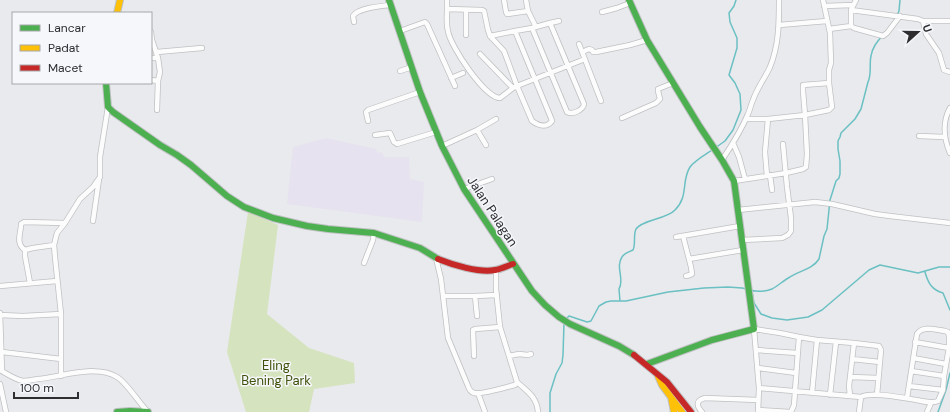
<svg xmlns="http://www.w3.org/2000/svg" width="950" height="412" viewBox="0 0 950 412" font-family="'DM Sans',sans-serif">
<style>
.education{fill:#e7e2ef}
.green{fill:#d5e3be}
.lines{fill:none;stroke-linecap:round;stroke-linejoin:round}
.stream{stroke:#6bc0c3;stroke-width:1.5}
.street-casing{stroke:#bfc0c2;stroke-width:6}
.fast-casing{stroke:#bfc0c2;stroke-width:8}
.slow-casing{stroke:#bfc0c2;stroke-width:8}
.jam-casing{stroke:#bfc0c2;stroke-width:8}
.street{stroke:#fcfcfc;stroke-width:4.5}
.fast{stroke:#4caf50;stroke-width:6}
.slow{stroke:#ffc107;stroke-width:6}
.jam{stroke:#c62828;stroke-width:6}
.labels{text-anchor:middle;stroke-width:3;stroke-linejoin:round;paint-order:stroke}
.street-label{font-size:13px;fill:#2e2e30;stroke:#f6f7fb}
.park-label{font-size:13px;fill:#3f5108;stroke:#f6f7fb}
</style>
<rect width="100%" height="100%" fill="#e9eaed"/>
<path class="education" d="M 326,138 L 376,149 L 378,153 L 382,152 L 384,157 L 409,157 L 410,179 L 424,182 L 422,222 L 287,204 L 293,147 Z"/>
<path class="green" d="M 248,212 L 278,225 L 267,314 L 309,348 L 354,363 L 355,383 L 314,389 L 309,412 L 246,412 L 227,352 Z"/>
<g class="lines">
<path class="stream" d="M 894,21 L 899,11 L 900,0
M 715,148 L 725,141 L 733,130 L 741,110 L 740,94 L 735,83 L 729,75 L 737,48 L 737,38 L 730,22 L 729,13 L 734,6 L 736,0
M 925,272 C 928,283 932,290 943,293 L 950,310
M 750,290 C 758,292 765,292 772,289 C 778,286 784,280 790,277 C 799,271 813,269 819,259 L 824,236 L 827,229 L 830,200 L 836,181 L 839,178 L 840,174 L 840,161 L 838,149 L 838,141 L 840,137 L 841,133 L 855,119 L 861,109 L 868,82 C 872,74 869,64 871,56 C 872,48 877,42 882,36
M 752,291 L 754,303 L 761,314 L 772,318 L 787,320 L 808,317 L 822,310 L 869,270 L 880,265 L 918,273 L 939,267 L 950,267
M 620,301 L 619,289 C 625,280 615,267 622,257 C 624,253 629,252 633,250 C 636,243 633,235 636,229 C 642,220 667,219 675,210 C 689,196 681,181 690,167 C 694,161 706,154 712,150
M 567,318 L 569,316 L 587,322 L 591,321 L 599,306 L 606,302 L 611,301 L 626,301 L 668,292 L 704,288 L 728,287 L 742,288 L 747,289
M 550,412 L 550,393 L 556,374 L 562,363 L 563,355 L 564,323
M 938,412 L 946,390 L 950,373"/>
<defs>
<path id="street" d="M 447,0 L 447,9 L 482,10 L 484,11 L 488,30 L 490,36 L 504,51 L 517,86 L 585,59
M 504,0 L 506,12 L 507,14 L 528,11
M 526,0 L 528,11 L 536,27
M 824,6 L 853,5
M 447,9 C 447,16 446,24 448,31 C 450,46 485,98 500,98 L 513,88
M 466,10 L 466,35
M 851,10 L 918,19 L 923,21 L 926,34 L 939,53 L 944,70 L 950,72
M 602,12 L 617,8 L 630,3
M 923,21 L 950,21
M 354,22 L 353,16 C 358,8 381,6 391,5
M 550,23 L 559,21
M 779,25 L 827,21
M 851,26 L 854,28 L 883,36 L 887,33 L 900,16
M 829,29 L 851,26 L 851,10 L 856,0
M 400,31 L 425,22 L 427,24 L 455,86
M 515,31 L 532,28 L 567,112 C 573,115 583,110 584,104 L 550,23 L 532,28
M 151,32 L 152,40 L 158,58 L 160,72 L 158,81 L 157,110
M 579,44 L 601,101
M 157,52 L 202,48
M 582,52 L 589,49 L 592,50 L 593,52 L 596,52 L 630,45 L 647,40
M 480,54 L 513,88 L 517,86 L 532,121 C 539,126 547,128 552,121 L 551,118 L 515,31 L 490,36
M 151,58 L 158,58
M 400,71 L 412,67
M 451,78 L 463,73
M 151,80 L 158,81
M 950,108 C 942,122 944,139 950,153
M 622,118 L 656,103 L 660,99 L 658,91 L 658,89 L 673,83
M 746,119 L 768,119
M 368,121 L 366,112 L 368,110 L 420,92
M 477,130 L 486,145
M 375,135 L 390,133 L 394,142 L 397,144 L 436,132
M 919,136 L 945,137
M 733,143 L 739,157 L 745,179
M 442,146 L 477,130 L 496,119
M 722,160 C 732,145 741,131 748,114 C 750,110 751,104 753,100 C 757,88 765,78 770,67 C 779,45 779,23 779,0
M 770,175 L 772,190
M 767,176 L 765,152 L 768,119 L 805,115 L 803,91 L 803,85 L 829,83
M 734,181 L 786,173 L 803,169 L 806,167 L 807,154 L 805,115 L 829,110 L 832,107 L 829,83 L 829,70 L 831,63 L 830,33 L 823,0
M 464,189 L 492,179
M 738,210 L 815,202 L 832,204 L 875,214 L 890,216 L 950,223
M 93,221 L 99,179
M 683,236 L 691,267 L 692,274 L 690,275 L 686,276
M 676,237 L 740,226
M 742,240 L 782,238 L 788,235 L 791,231 L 791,218 L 787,187 L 783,144
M 25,250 C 16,244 20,235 21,226 L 21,224 L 24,222 L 65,223
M 436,258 L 441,279 L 448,338 L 468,386 C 469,389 471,392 474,393 C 482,395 506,387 515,385 L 517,382 L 500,327 L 496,289 L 496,270
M 689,259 L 743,250
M 364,263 L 373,240 L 374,233
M 30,283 L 25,256 L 25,250 L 33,248 L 54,245
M 0,286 L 57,281
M 444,296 L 475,296 L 497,295
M 475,296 L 477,316
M 0,313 L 2,371
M 0,315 L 23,316 L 61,314
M 915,342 L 949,348
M 756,350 L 797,353
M 2,352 L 61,359
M 474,356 L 473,330 L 475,329 L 500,327
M 509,356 L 519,354 L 528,355 L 531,354
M 913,358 L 946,364
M 852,359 L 880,362
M 758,368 L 796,373
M 0,370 C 7,374 14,379 23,381 C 28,381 33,380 38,379 C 61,377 96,364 117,377 C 127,383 139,403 148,412
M 911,371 L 944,376
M 61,376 L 61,314 L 55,257 L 54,245 L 57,233 L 65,223 L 80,199 L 93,187 L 100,177 L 100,157 L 108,107
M 851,377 L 878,378
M 517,382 C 527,391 537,397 538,412
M 0,384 L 6,412
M 909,386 L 943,390
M 759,388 L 861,397
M 478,393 L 485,412
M 812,393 L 817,340
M 830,395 L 836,342
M 850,396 L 849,386 L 854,343
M 758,410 L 790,412
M 702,412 C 696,406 696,400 705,398 L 758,400
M 758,412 L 759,388 L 754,329 L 780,333 L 799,337
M 791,412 L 794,405 L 799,337 L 817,340 L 854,343 L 879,346 L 881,350 L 877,395
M 859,412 L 861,397 C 870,391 904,398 916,400 C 923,401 931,404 938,401 L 943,390 L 944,376 L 949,348 L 949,336 L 948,332 L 945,331 C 936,330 923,325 917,334 L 907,398
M 927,412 L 931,403"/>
<path id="fast" d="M 389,0 L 420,92 L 442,146 L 464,189 L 532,291 L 545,305 L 559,317 L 570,324 L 619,346 L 634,355
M 629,0 L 647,40 L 700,127 L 722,160 L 734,181 L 754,329 L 712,340 L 647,364
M 106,83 L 108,107 L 113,112 L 160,145 L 177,155 L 191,165 L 227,196 L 244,207 L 273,218 L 307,226 L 328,229 L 374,233 L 420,248 L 438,259
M 117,412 L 130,411 L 148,412"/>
<path id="slow" d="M 117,13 L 120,0
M 658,376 L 662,385 L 682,412
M 671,397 L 674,412"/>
<path id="jam" d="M 438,259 C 453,265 479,273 495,270 C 501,269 507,266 513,264
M 634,355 L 667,382 L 691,412"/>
</defs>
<use href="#street" class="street-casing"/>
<use href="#fast" class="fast-casing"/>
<use href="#slow" class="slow-casing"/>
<use href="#jam" class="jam-casing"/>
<use href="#street" class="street"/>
<use href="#fast" class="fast"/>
<use href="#slow" class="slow"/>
<use href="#jam" class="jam"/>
</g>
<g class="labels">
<g class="street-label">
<text transform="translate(493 211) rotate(57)" y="5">Jalan Palagan</text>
</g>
<g class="park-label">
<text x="276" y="370">Eling<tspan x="276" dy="15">Bening Park</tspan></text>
</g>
</g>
<rect x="12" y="12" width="140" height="72" fill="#f6f7fb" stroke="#a6a7aa"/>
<rect x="20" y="25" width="20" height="6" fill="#4caf50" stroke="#a6a7aa"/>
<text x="48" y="32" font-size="12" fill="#2e2e30">Lancar</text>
<rect x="20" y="45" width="20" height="6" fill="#ffc107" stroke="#a6a7aa"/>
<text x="48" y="52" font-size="12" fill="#2e2e30">Padat</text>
<rect x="20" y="65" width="20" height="6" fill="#c62828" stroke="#a6a7aa"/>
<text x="48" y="72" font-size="12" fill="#2e2e30">Macet</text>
<g transform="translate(918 32) rotate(69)" stroke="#f6f7fb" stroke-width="3" paint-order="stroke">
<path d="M0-3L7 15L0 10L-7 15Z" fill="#2e2e30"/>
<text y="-6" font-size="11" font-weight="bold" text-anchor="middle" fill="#2e2e30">U</text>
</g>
<path d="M14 392v6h64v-6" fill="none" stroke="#2e2e30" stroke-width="2"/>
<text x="20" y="392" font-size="12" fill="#2e2e30" stroke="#f6f7fb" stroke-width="3" paint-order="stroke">100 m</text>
</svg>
